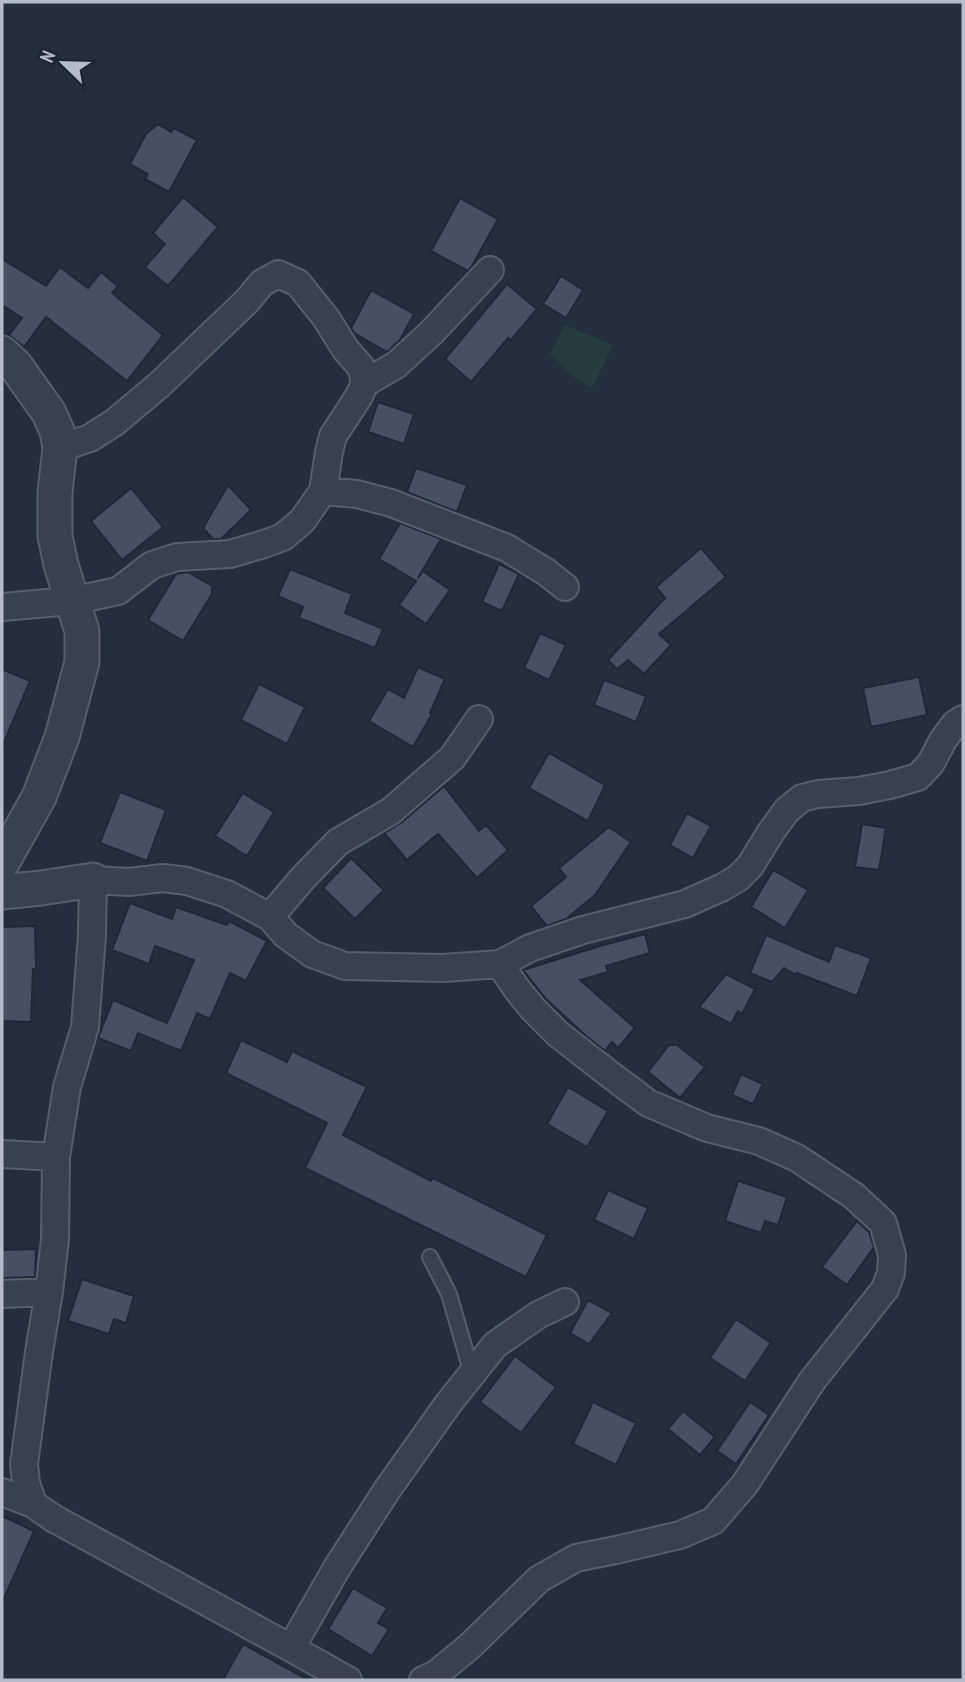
<svg xmlns="http://www.w3.org/2000/svg" width="965" height="1682" viewBox="0 0 965 1682" font-family="'PT Sans Narrow',sans-serif">
<style>
.green{fill:#263c3f}
.building{fill:#455162;stroke:#1f2835;stroke-width:2}
.lines{fill:none;stroke-linecap:round;stroke-linejoin:round}
.service-casing{stroke:#565f6c;stroke-width:18}
.minor-casing{stroke:#565f6c;stroke-width:30}
.tertiary-casing{stroke:#565f6c;stroke-width:37}
.service{stroke:#38414e;stroke-width:14}
.minor{stroke:#38414e;stroke-width:26}
.tertiary{stroke:#38414e;stroke-width:33}
</style>
<rect width="100%" height="100%" fill="#242f3e"/>
<path class="green" d="M 565,325 L 613,345 L 592,388 L 575,378 L 550,354 Z"/>
<path class="building" d="M 158,124 L 171,132 L 174,128 L 197,140 L 169,192 L 145,179 L 148,174 L 130,164 L 146,134 Z
M 183,197 L 218,227 L 168,286 L 145,267 L 165,244 L 153,233 Z
M 460,198 L 498,219 L 472,266 L 468,271 L 431,251 Z
M 2,259 L 46,286 L 60,267 L 88,288 L 101,272 L 118,286 L 112,293 L 163,335 L 127,381 L 46,317 L 24,347 L 9,335 L 22,318 L 2,305 Z
M 561,276 L 583,290 L 566,318 L 543,304 Z
M 507,284 L 537,309 L 511,340 L 508,338 L 471,382 L 445,359 Z
M 371,290 L 414,314 L 400,340 L 387,352 L 354,333 L 351,328 Z
M 378,402 L 414,414 L 404,444 L 368,432 Z
M 416,468 L 467,485 L 457,512 L 407,492 Z
M 228,485 L 251,510 L 221,539 L 213,539 L 203,528 Z
M 131,488 L 163,527 L 122,560 L 91,521 Z
M 400,523 L 441,539 L 418,578 L 423,571 L 450,590 L 426,624 L 399,605 L 416,581 L 379,559 Z
M 701,548 L 726,577 L 659,634 L 671,645 L 644,674 L 628,660 L 617,669 L 608,660 L 665,598 L 656,587 Z
M 499,564 L 519,574 L 502,611 L 482,602 Z
M 290,569 L 352,594 L 345,613 L 383,629 L 375,648 L 299,618 L 303,607 L 278,596 Z
M 188,572 L 212,586 L 212,594 L 183,641 L 148,620 L 176,574 Z
M 540,633 L 566,645 L 549,680 L 524,668 Z
M 418,667 L 445,679 L 430,713 L 432,714 L 413,747 L 369,721 L 388,689 L 404,698 Z
M 2,669 L 30,681 L 2,747 Z
M 919,677 L 927,715 L 871,727 L 863,688 Z
M 604,680 L 646,696 L 636,722 L 594,705 Z
M 259,684 L 305,707 L 287,744 L 241,720 Z
M 549,753 L 605,785 L 588,821 L 529,788 Z
M 444,786 L 479,831 L 486,825 L 508,850 L 477,878 L 438,834 L 407,860 L 384,833 L 401,823 Z
M 120,792 L 166,810 L 147,861 L 100,843 Z
M 243,793 L 274,812 L 247,856 L 215,836 Z
M 687,813 L 711,826 L 693,858 L 670,845 Z
M 862,824 L 886,828 L 879,870 L 855,867 Z
M 609,827 L 631,842 L 595,895 L 566,919 L 547,926 L 531,906 L 566,877 L 559,868 Z
M 351,858 L 384,890 L 355,919 L 323,888 Z
M 773,870 L 808,890 L 785,928 L 751,907 Z
M 130,903 L 172,919 L 176,907 L 227,925 L 229,921 L 267,941 L 246,981 L 230,973 L 210,1019 L 197,1013 L 181,1051 L 138,1033 L 131,1051 L 98,1038 L 113,1000 L 167,1023 L 194,960 L 155,946 L 149,964 L 112,950 Z
M 35,926 L 36,969 L 33,969 L 31,1022 L 2,1021 L 2,927 Z
M 645,934 L 650,953 L 606,966 L 608,972 L 580,980 L 635,1028 L 618,1048 L 612,1042 L 605,1051 L 586,1036 L 545,998 L 523,970 L 600,946 Z
M 766,935 L 829,962 L 835,945 L 871,958 L 857,996 L 797,973 L 796,975 L 784,968 L 772,982 L 750,973 Z
M 726,974 L 755,989 L 742,1014 L 738,1011 L 731,1024 L 699,1007 Z
M 241,1040 L 287,1062 L 292,1051 L 367,1087 L 343,1135 L 431,1181 L 433,1178 L 547,1235 L 526,1277 L 305,1168 L 327,1123 L 226,1073 Z
M 669,1045 L 677,1045 L 705,1067 L 680,1098 L 648,1072 Z
M 741,1074 L 763,1084 L 753,1104 L 732,1095 Z
M 568,1087 L 608,1111 L 587,1147 L 547,1124 Z
M 738,1181 L 787,1197 L 778,1225 L 765,1221 L 761,1233 L 725,1221 Z
M 608,1190 L 648,1208 L 634,1239 L 594,1220 Z
M 857,1221 L 869,1232 L 874,1247 L 847,1285 L 822,1267 Z
M 36,1249 L 35,1277 L 2,1278 L 2,1250 Z
M 82,1279 L 134,1296 L 126,1323 L 114,1319 L 109,1334 L 68,1321 Z
M 588,1300 L 612,1313 L 589,1344 L 570,1333 Z
M 736,1319 L 771,1343 L 745,1381 L 710,1358 Z
M 515,1356 L 556,1387 L 521,1433 L 480,1402 Z
M 593,1402 L 636,1423 L 616,1465 L 573,1444 Z
M 750,1402 L 769,1415 L 736,1464 L 717,1451 Z
M 683,1411 L 715,1437 L 700,1455 L 668,1429 Z
M 2,1516 L 34,1531 L 2,1603 Z
M 353,1588 L 387,1608 L 378,1623 L 389,1629 L 372,1656 L 328,1629 Z
M 243,1644 L 308,1680 L 223,1680 Z"/>
<g class="lines">
<defs>
<path id="service" d="M 430,1257 L 449,1294 L 472,1374"/>
<path id="minor" d="M 365,383 L 396,365 L 431,333 L 490,270
M 323,491 L 357,494 L 391,503 L 507,548 L 546,572 L 565,587
M 2,607 L 71,601 L 118,591 L 152,565 L 177,557 L 230,554 L 264,544 L 283,537 L 302,521 L 323,491 L 329,452 L 333,436 L 359,396 L 365,383 L 361,367 L 346,350 L 326,318 L 298,283 L 278,274 L 262,283 L 247,301 L 159,385 L 115,422 L 90,438 L 60,448
M 270,917 L 302,879 L 338,842 L 391,811 L 452,758 L 479,719
M 2,1154 L 56,1157
M 2,1294 L 49,1292
M 2,1492 L 33,1504
M 291,1648 L 338,1566 L 387,1490 L 448,1404 L 495,1345 L 538,1315 L 565,1302
M 348,1680 L 291,1648 L 53,1518 L 33,1504 L 26,1483 L 24,1464 L 39,1352 L 49,1292 L 55,1239 L 56,1157 L 67,1087 L 85,1027 L 92,935 L 93,880 L 129,882 L 163,878 L 187,881 L 227,894 L 270,917 L 286,935 L 312,954 L 345,966 L 443,968 L 500,964 L 530,948 L 583,930 L 685,904 L 723,887 L 738,878 L 750,866 L 771,832 L 787,810 L 802,798 L 818,794 L 859,791 L 890,785 L 918,777 L 931,763 L 943,740 L 955,724 L 963,719
M 423,1680 L 436,1674 L 470,1646 L 539,1579 L 576,1558 L 616,1550 L 680,1535 L 713,1521 L 745,1484 L 812,1381 L 885,1289 L 891,1273 L 892,1255 L 883,1223 L 854,1196 L 797,1158 L 759,1141 L 707,1128 L 648,1103 L 608,1073 L 558,1034 L 533,1009 L 516,988 L 500,964"/>
<path id="tertiary" d="M 2,353 L 15,365 L 49,413 L 57,431 L 60,448 L 55,492 L 55,536 L 61,565 L 82,631 L 82,662 L 62,737 L 39,797 L 2,863
M 2,892 L 41,888 L 93,880"/>
</defs>
<use href="#service" class="service-casing"/>
<use href="#minor" class="minor-casing"/>
<use href="#tertiary" class="tertiary-casing"/>
<use href="#service" class="service"/>
<use href="#minor" class="minor"/>
<use href="#tertiary" class="tertiary"/>
</g>
<rect width="965" height="1682" fill="none" stroke="#b4bcc9" stroke-width="7"/>
<g transform="translate(63 63) rotate(293)" stroke="#1d2633" stroke-width="5" paint-order="stroke">
<path d="M0-5L12 26L0 18L-12 26Z" fill="#b4bcc9"/>
<text y="-10" font-size="19" font-weight="bold" text-anchor="middle" fill="#b4bcc9">N</text>
</g>
</svg>
